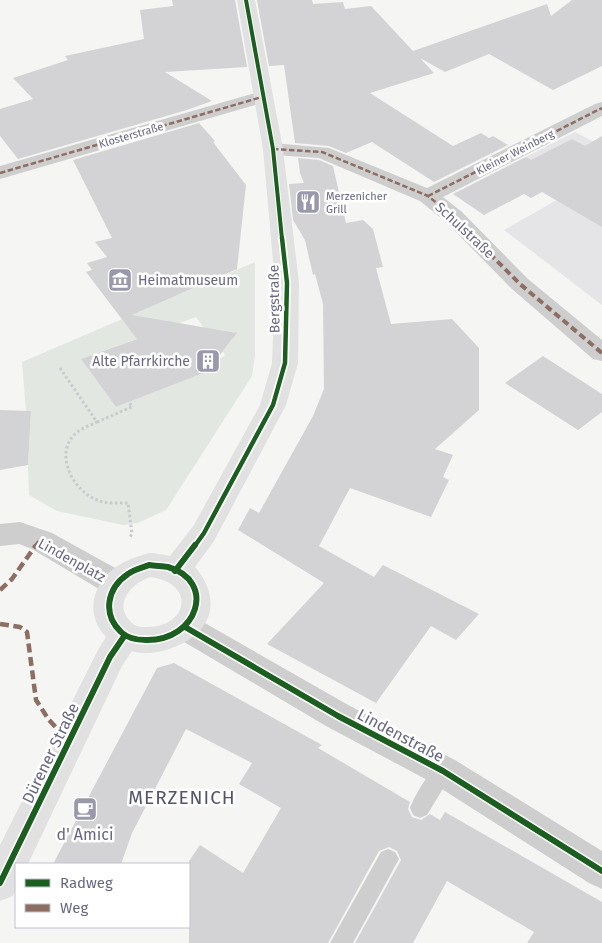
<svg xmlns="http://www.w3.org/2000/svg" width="602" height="943" viewBox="0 0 602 943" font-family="'Fira Sans',sans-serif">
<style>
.built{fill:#e5e5e7}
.green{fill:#e2e7e2;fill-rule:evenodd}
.building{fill:#d3d3d5}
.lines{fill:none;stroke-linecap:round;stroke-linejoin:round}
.path{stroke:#cacacc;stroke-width:3;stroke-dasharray:2.5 2.5;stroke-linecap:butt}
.lane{fill:#cececf;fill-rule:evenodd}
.street{fill:#cececf;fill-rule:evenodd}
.secondary{fill:#e1e1e2;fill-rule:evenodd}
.quiet-far2{stroke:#8d6e63;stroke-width:2.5;stroke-dasharray:5.5 2.5;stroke-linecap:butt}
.quiet-far1{stroke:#8d6e63;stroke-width:4;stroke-dasharray:7 4;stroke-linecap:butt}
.quiet{stroke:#8d6e63;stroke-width:4.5;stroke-dasharray:9 4.5;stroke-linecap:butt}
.cycleway-far2-casing{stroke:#fff;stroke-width:6}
.cycleway-far1-casing{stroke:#fff;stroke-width:8}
.cycleway-casing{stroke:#fff;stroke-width:9}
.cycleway-far2{stroke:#1b5e20;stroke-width:4}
.cycleway-far1{stroke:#1b5e20;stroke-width:4.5}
.cycleway{stroke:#1b5e20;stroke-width:6}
.labels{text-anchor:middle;stroke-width:5;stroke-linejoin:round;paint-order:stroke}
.far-street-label{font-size:11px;fill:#676783;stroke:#fff}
.far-poi-label{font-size:11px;fill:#676783;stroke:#fff;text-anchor:start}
.street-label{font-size:14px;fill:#676783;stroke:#fff}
.poi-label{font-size:14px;fill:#676783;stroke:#fff;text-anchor:start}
.near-street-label{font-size:16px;fill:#676783;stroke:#fff}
.near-poi-label{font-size:16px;fill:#676783;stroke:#fff}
.near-quarter-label{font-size:19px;letter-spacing:1px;fill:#545469;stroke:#fff}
</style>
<rect width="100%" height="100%" fill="#f5f5f4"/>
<path class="built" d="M 575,132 L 602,146 L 602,305 L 504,230 L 562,197 L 510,165 Z"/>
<path class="green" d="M 255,262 L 255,355 L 252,376 L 166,510 L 138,523 L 123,525 L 57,511 L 29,495 L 28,465 L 31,412 L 26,411 L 22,362 ZM 196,317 L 205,329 L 225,331 L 232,340 L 223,351 L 225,356 L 206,364 L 210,370 L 116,407 L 81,359 Z"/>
<path class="building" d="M 172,0 L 235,0 L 247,67 L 165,72 L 212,101 L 187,110 L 18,159 L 0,136 L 0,109 L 33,99 L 13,78 L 68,60 L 65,56 L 144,39 L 140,10 L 173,6 Z
M 257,0 L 312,0 L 313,4 L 343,2 L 345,9 L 371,6 L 413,51 L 547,4 L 551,16 L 572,0 L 602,0 L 602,66 L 553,90 L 489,54 L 445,72 L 420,58 L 434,73 L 370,93 L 453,146 L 481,133 L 489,138 L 493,136 L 508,145 L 434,182 L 372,142 L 346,153 L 329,146 L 295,143 L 284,65 L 269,66 Z
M 199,123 L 215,141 L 213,142 L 246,185 L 237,269 L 132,315 L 237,333 L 216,360 L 206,364 L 211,370 L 116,407 L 81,359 L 137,339 L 86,272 L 92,270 L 87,263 L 107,257 L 95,242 L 112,238 L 73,160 Z
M 602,136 L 602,227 L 542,192 L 531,198 L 524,194 L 484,215 L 453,194 L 526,157 L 531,160 L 572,139 L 585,146 Z
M 298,158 L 319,160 L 333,166 L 346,223 L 363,220 L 373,229 L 383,267 L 376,268 L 391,324 L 452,319 L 479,348 L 479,410 L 435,449 L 453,455 L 443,477 L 449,480 L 431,517 L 350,488 L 319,546 L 374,577 L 383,565 L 479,614 L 456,640 L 431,626 L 376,703 L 267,644 L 324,583 L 238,530 L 250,508 L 259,513 L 313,416 L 324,389 L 323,304 L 315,274 L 313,275 L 305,240 L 293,220 L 289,184 L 304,183 L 300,173 Z
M 543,356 L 602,394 L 602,412 L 578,430 L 505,383 Z
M 0,410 L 31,411 L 28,465 L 0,470 Z
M 174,663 L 322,745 L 318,748 L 410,802 L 408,809 L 412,817 L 421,820 L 430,814 L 440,820 L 445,812 L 602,902 L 602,943 L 527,943 L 534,932 L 447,881 L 413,943 L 355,943 L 401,860 L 397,851 L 389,847 L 379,851 L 328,943 L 189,943 L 189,861 L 200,845 L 243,873 L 281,808 L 239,784 L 252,763 L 186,729 L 132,833 L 121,864 L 53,864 L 157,668 Z"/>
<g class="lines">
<path class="path" d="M 60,368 L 97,422 C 89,426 79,429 73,436 C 55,457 74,491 97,500 C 106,504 118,503 128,503 L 132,534 L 130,537
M 97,422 L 132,407 L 129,402"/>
<path class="lane" d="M 443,762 L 450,765 L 453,771 L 450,777 L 427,815 L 420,818 L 413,815 L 410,808 C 415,795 431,767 443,762 Z
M 388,849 L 395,852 L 399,859 L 353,943 L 330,943 L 381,852 Z"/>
<path class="street" d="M 262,91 L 269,93 L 272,97 L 269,101 L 0,179 L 0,166 Z
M 602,102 L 602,116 L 443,197 L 462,212 L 528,279 L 602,340 L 602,361 L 593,359 L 512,289 L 446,222 L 420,201 L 319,158 L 273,155 L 266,153 L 263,149 L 266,145 L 273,143 L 329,148 L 427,188 L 595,104 Z
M 20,522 L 52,533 L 126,574 L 130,583 L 126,592 L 115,595 L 104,592 L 32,549 L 19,544 L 0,546 L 0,524 Z
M 185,614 L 196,618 L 350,706 L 455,760 L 602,851 L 602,889 L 589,883 L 431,782 L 326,726 L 174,636 L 170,627 L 174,618 Z"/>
<path class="secondary" d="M 237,0 L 255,0 L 283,149 L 299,283 L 298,363 L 286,405 L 214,541 L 195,567 C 224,601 211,636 169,649 C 157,653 144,655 132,651 L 122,666 L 28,864 L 16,864 L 16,888 L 13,896 L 0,901 L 0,845 L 99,648 L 106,637 C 79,608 99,571 131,559 C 137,557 144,554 150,553 C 156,553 164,555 170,556 L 194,525 L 260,405 L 272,363 L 275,283 L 263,149 ZM 150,577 C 197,583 188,628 146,627 C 141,627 136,627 132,623 C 112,604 131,584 150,577 Z"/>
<path class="quiet-far2" d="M 273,149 L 322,152 L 428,196 L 454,217 L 476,239
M 0,173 L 262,97
M 428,196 L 602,108"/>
<path class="quiet-far1" d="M 474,238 L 520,284 L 602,353
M 35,547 L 40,540"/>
<path class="quiet" d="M 0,590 L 12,579 L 36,545
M 0,624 L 20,627 L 27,632 L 36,700 L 49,720 L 69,741"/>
<defs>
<path id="cycleway-far2" d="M 246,0 L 273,149 L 282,239"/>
<path id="cycleway-far1" d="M 194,547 L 204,533 L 273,405 L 285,363 L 287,283 L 282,238"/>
<path id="cycleway" d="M 149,565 C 155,566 162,566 168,567 C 217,581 198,641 146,640 C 137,640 127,638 121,632 C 102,614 107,588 128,574 C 134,569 142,568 149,565 Z
M 175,571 L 195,545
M 185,627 L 338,716 L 443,771 L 602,871
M 0,883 L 110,657 L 125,635"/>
</defs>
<use href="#cycleway-far2" class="cycleway-far2-casing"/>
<use href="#cycleway-far1" class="cycleway-far1-casing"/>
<use href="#cycleway" class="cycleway-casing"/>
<use href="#cycleway-far2" class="cycleway-far2"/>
<use href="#cycleway-far1" class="cycleway-far1"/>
<use href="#cycleway" class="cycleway"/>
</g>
<defs>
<symbol id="restaurant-square" viewBox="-11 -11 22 22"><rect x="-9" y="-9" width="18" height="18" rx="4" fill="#9999ab" stroke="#fff"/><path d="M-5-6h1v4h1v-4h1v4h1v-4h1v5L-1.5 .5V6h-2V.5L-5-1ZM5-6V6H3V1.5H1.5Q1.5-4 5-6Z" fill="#fff"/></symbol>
<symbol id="museum-square" viewBox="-11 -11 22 22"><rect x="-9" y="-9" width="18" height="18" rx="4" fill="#9999ab" stroke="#fff"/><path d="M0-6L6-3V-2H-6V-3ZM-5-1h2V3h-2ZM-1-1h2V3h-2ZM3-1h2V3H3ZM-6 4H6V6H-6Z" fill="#fff"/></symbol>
<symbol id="building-square" viewBox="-11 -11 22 22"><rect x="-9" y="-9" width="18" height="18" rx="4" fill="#9999ab" stroke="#fff"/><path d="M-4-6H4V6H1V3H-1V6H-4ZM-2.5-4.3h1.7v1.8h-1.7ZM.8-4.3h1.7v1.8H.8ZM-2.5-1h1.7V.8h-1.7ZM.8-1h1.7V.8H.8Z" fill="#fff"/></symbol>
<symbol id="cafe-square" viewBox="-11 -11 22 22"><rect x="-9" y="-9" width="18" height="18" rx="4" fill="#9999ab" stroke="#fff"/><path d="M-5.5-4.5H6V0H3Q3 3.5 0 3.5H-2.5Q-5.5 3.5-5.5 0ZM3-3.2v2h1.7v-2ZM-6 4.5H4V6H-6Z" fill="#fff"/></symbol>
</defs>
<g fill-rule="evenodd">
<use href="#restaurant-square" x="294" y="188" width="28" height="28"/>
<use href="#museum-square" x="106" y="266" width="28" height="28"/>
<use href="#building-square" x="194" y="347" width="28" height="28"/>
<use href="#cafe-square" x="71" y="795" width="28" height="28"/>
</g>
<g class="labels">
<g class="far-street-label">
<text transform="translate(131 135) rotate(-16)" y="4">Klosterstraße</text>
<text transform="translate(515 152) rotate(-27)" y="4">Kleiner Weinberg</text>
</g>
<g class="far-poi-label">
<text x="326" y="200">Merzenicher<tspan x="326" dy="13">Grill</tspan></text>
</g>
<g class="street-label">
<text transform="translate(465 230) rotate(43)" y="5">Schulstraße</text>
<text transform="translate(274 299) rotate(-91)" y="5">Bergstraße</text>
<text transform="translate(72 560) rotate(29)" y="5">Lindenplatz</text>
</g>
<g class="poi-label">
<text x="138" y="285">Heimatmuseum</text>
<text x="190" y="366" text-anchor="end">Alte Pfarrkirche</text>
</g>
<g class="near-street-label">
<text transform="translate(401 735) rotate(28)" y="6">Lindenstraße</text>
<text transform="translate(50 753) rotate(-64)" y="6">Dürener Straße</text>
</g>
<g class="near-poi-label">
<text x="85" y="840">d' Amici</text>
</g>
<g class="near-quarter-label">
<text x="182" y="804">MERZENICH</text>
</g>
</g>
<rect x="15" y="863" width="175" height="65" fill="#ffffff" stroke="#c2c2cd"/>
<rect x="25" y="879" width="25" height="8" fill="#1b5e20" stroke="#c2c2cd"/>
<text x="60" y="888" font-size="15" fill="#676783">Radweg</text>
<rect x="25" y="904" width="25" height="8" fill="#8d6e63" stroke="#c2c2cd"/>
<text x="60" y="913" font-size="15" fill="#676783">Weg</text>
</svg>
